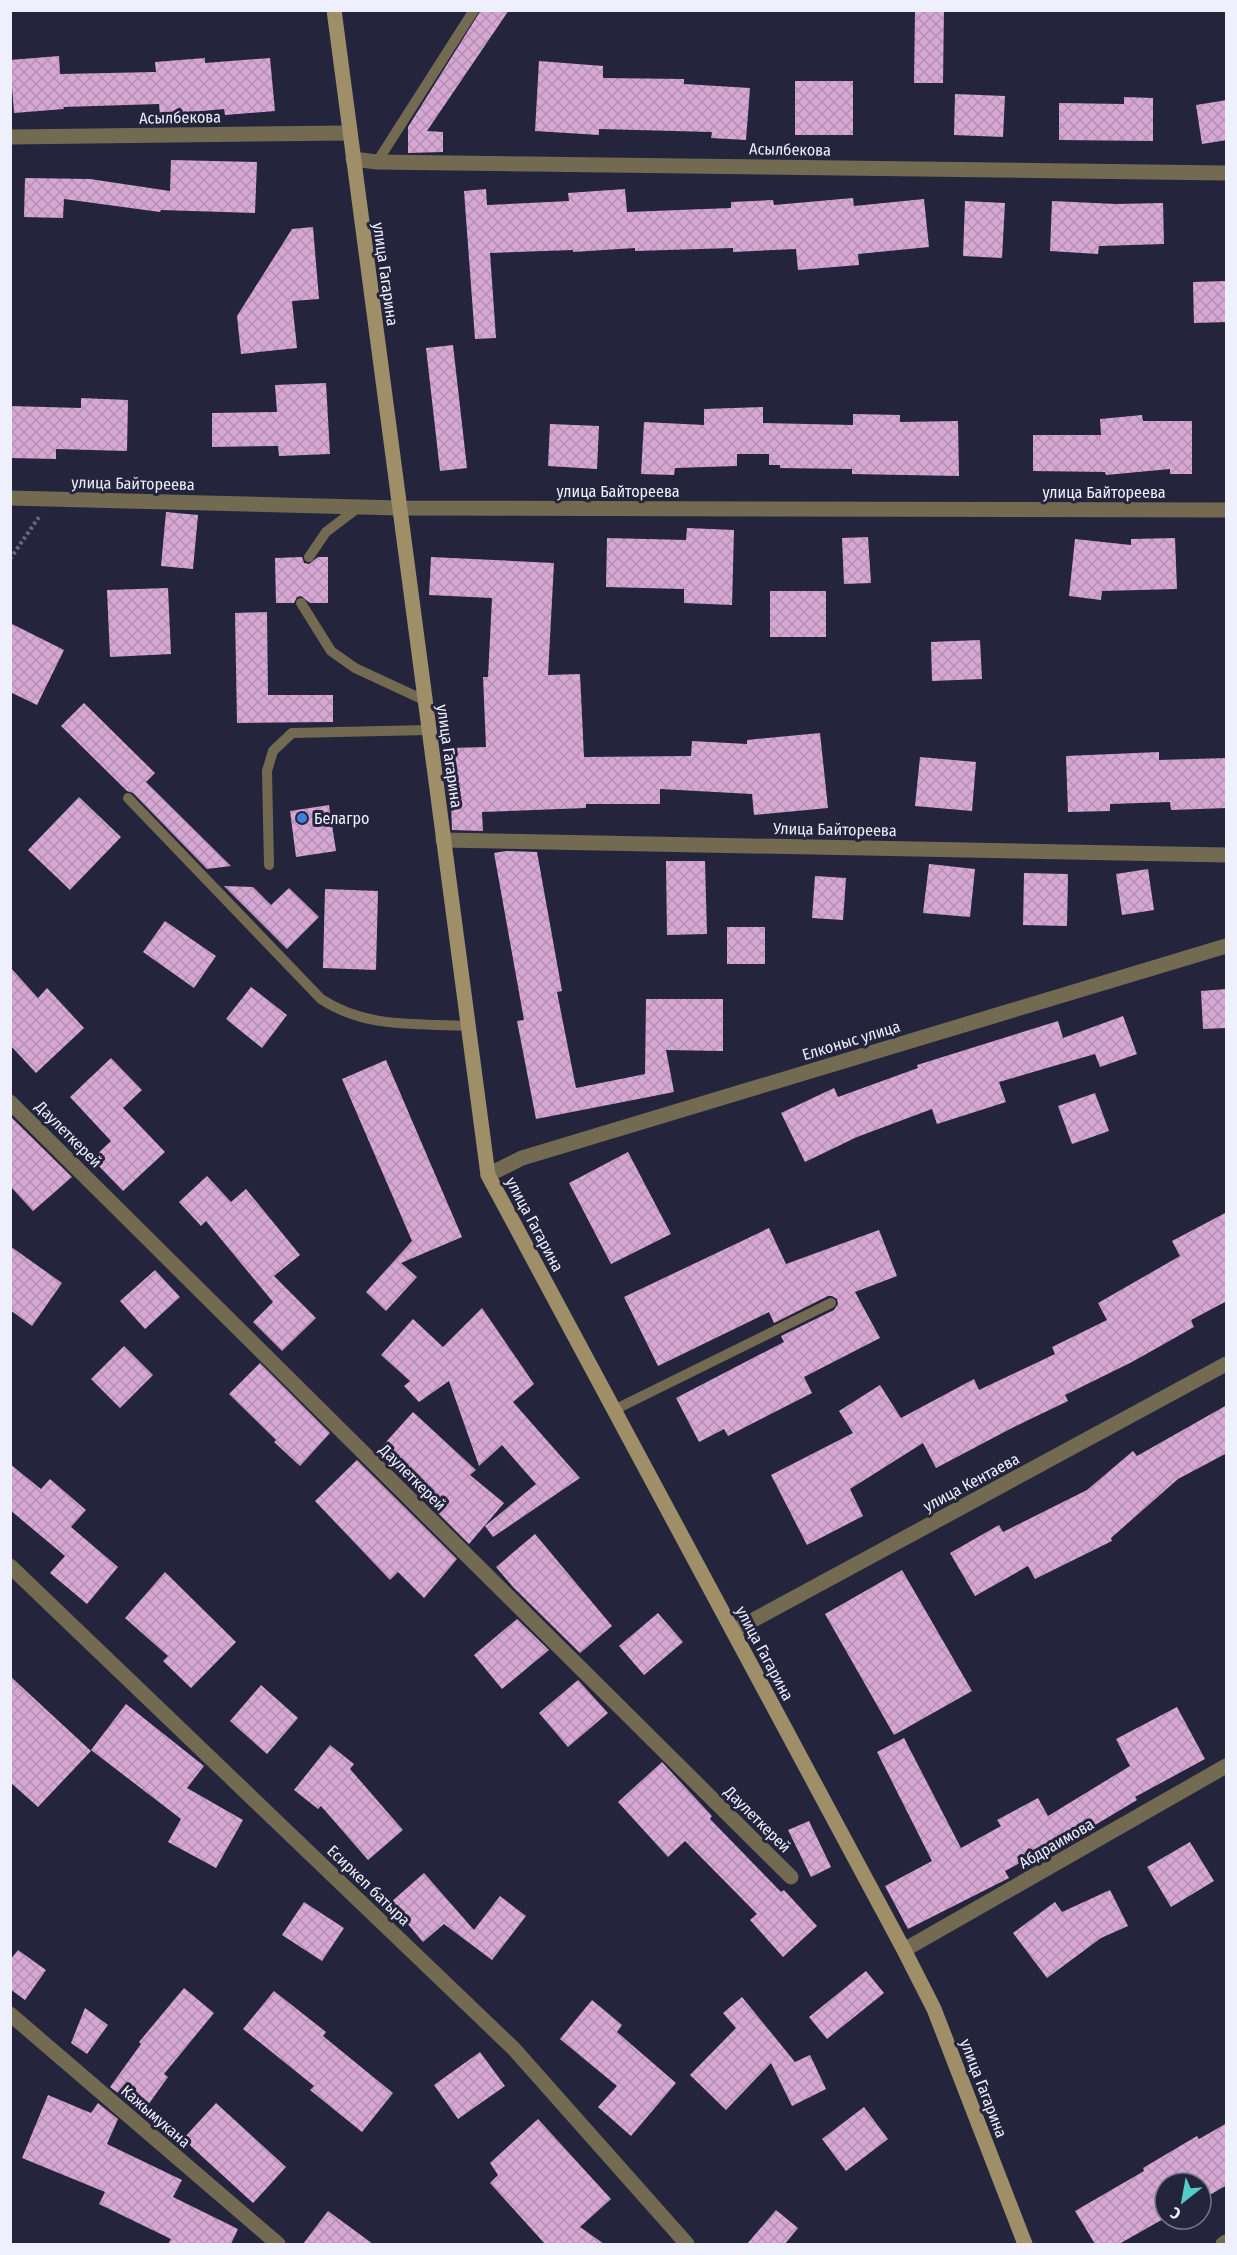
<svg xmlns="http://www.w3.org/2000/svg" width="1237" height="2255" viewBox="0 0 1237 2255" font-family="'Fira Sans Condensed',sans-serif">
<style>
.building{fill:url(#building-cross-hatch)}
.lines{fill:none;stroke-linecap:round;stroke-linejoin:round}
.path{stroke:#69697e;stroke-width:4;stroke-dasharray:3 3;stroke-linecap:butt}
.service{stroke:#736a52;stroke-width:10}
.minor{stroke:#736a52;stroke-width:15}
.secondary{stroke:#9f8f69;stroke-width:15}
.shop-dot{fill:#3f7fe0;stroke:#24243c;stroke-width:2}
.labels{text-anchor:middle;stroke-width:6;stroke-linejoin:round;paint-order:stroke}
.street-label{font-size:16px;fill:#eff0fe;stroke:#24243c}
.poi-label{font-size:16px;fill:#eff0fe;stroke:#24243c;text-anchor:start}
</style>
<defs>
<pattern id="building-cross-hatch" width="8" height="8" patternUnits="userSpaceOnUse" patternTransform="scale(1.5)"><rect width="8" height="8" fill="#d7a7d4"/><path d="M0 0l8 8M0 8l8-8" fill="none" stroke="#b38fb2"/></pattern>
</defs>
<rect width="100%" height="100%" fill="#24243c"/>
<path class="building" d="M 481,10 L 509,10 L 427,131 L 443,132 L 443,152 L 408,153 L 408,127 Z
M 915,10 L 944,10 L 943,83 L 914,83 Z
M 59,56 L 60,74 L 156,72 L 155,62 L 205,58 L 205,63 L 270,58 L 275,111 L 225,115 L 224,109 L 160,115 L 159,104 L 63,107 L 64,109 L 14,113 L 10,60 Z
M 539,61 L 603,66 L 603,78 L 684,79 L 684,84 L 750,88 L 746,140 L 711,138 L 712,132 L 599,129 L 599,135 L 535,131 Z
M 795,81 L 853,81 L 853,135 L 795,135 Z
M 955,94 L 1005,96 L 1003,137 L 954,135 Z
M 1124,97 L 1153,98 L 1153,141 L 1059,140 L 1059,103 L 1124,104 Z
M 1227,100 L 1227,140 L 1202,144 L 1196,105 Z
M 171,160 L 257,162 L 255,213 L 161,210 L 160,212 L 64,199 L 63,218 L 24,217 L 25,178 L 90,179 L 170,191 Z
M 486,189 L 487,205 L 569,201 L 568,193 L 625,189 L 627,212 L 731,208 L 731,202 L 773,200 L 774,205 L 853,198 L 854,206 L 924,199 L 929,247 L 858,254 L 859,265 L 798,270 L 796,249 L 733,252 L 733,248 L 635,251 L 635,248 L 573,252 L 573,250 L 490,253 L 496,338 L 475,339 L 464,191 Z
M 965,201 L 1005,203 L 1002,258 L 963,256 Z
M 1052,201 L 1116,204 L 1163,203 L 1164,244 L 1099,246 L 1098,254 L 1050,251 Z
M 313,227 L 319,299 L 292,301 L 297,348 L 241,354 L 237,316 L 292,229 Z
M 1227,281 L 1227,322 L 1194,323 L 1193,282 Z
M 453,345 L 467,468 L 440,471 L 426,348 Z
M 326,383 L 330,454 L 279,456 L 278,446 L 212,447 L 212,413 L 277,412 L 275,385 Z
M 81,398 L 128,400 L 127,451 L 56,449 L 56,459 L 10,458 L 10,406 L 81,408 Z
M 763,407 L 763,423 L 853,425 L 853,414 L 900,415 L 900,422 L 958,421 L 959,476 L 852,474 L 852,469 L 780,468 L 780,465 L 769,465 L 769,454 L 737,454 L 737,466 L 675,468 L 674,475 L 641,474 L 644,422 L 704,425 L 704,409 Z
M 1142,415 L 1143,421 L 1192,421 L 1192,474 L 1170,474 L 1170,469 L 1106,475 L 1105,472 L 1033,471 L 1033,435 L 1101,435 L 1100,419 Z
M 550,424 L 599,426 L 597,469 L 548,466 Z
M 166,512 L 198,515 L 193,569 L 161,566 Z
M 687,528 L 734,530 L 732,605 L 684,603 L 684,589 L 606,587 L 607,538 L 686,540 Z
M 868,537 L 871,583 L 844,584 L 842,538 Z
M 1175,538 L 1177,589 L 1102,591 L 1101,600 L 1069,596 L 1075,539 L 1131,545 L 1131,539 Z
M 302,557 L 304,563 L 309,564 L 318,557 L 328,557 L 328,603 L 310,603 L 301,596 L 297,597 L 294,603 L 276,603 L 275,558 Z
M 431,557 L 554,563 L 548,675 L 580,674 L 584,757 L 691,756 L 692,741 L 747,744 L 747,740 L 820,733 L 828,808 L 754,815 L 752,794 L 660,789 L 660,804 L 586,804 L 586,808 L 482,812 L 483,831 L 452,830 L 449,748 L 486,747 L 483,677 L 488,677 L 492,598 L 429,595 Z
M 168,588 L 171,654 L 110,657 L 107,590 Z
M 770,591 L 826,591 L 826,637 L 770,637 Z
M 267,612 L 268,695 L 333,695 L 333,722 L 237,723 L 235,613 Z
M 10,623 L 64,650 L 37,705 L 10,692 Z
M 980,640 L 982,679 L 932,681 L 931,642 Z
M 84,703 L 155,773 L 146,782 L 231,866 L 207,869 L 133,793 L 127,791 L 61,726 Z
M 1159,752 L 1159,760 L 1227,758 L 1227,808 L 1171,810 L 1170,802 L 1110,804 L 1110,811 L 1068,812 L 1066,756 Z
M 920,757 L 976,762 L 972,811 L 915,806 Z
M 79,797 L 121,837 L 70,890 L 28,850 Z
M 329,805 L 336,851 L 296,857 L 290,811 Z
M 506,851 L 537,852 L 562,991 L 557,992 L 576,1088 L 645,1074 L 646,999 L 723,999 L 723,1051 L 666,1050 L 674,1092 L 536,1119 L 517,1021 L 524,1020 L 494,853 Z
M 666,861 L 705,861 L 707,934 L 667,935 Z
M 929,864 L 975,869 L 970,917 L 923,913 Z
M 1148,869 L 1154,910 L 1122,915 L 1116,874 Z
M 1024,873 L 1068,874 L 1067,926 L 1023,925 Z
M 815,876 L 846,878 L 843,920 L 812,918 Z
M 224,886 L 253,887 L 271,905 L 289,888 L 319,917 L 287,949 Z
M 325,889 L 378,891 L 376,970 L 323,968 Z
M 165,921 L 216,956 L 194,988 L 143,952 Z
M 727,927 L 765,927 L 765,964 L 727,964 Z
M 10,967 L 38,998 L 47,988 L 84,1028 L 36,1073 L 10,1045 Z
M 251,987 L 287,1015 L 262,1048 L 226,1019 Z
M 1227,989 L 1227,1028 L 1203,1029 L 1201,991 Z
M 1123,1016 L 1137,1054 L 1100,1067 L 1095,1054 L 999,1082 L 1006,1102 L 937,1124 L 932,1109 L 857,1137 L 805,1162 L 781,1113 L 834,1088 L 838,1097 L 918,1068 L 917,1065 L 1058,1021 L 1063,1038 Z
M 111,1058 L 142,1090 L 123,1108 L 165,1152 L 123,1191 L 92,1159 L 111,1141 L 70,1097 Z
M 386,1060 L 462,1237 L 401,1263 L 417,1277 L 386,1311 L 366,1292 L 412,1241 L 342,1079 Z
M 1095,1093 L 1109,1131 L 1072,1144 L 1058,1106 Z
M 10,1116 L 72,1177 L 33,1211 L 10,1186 Z
M 628,1152 L 671,1234 L 611,1264 L 569,1183 Z
M 207,1176 L 231,1202 L 246,1189 L 300,1255 L 274,1276 L 316,1318 L 282,1351 L 253,1322 L 273,1302 L 206,1221 L 201,1226 L 179,1202 Z
M 1227,1212 L 1227,1301 L 1191,1320 L 1194,1327 L 1132,1362 L 1065,1395 L 1068,1401 L 1012,1428 L 936,1468 L 923,1443 L 850,1489 L 863,1516 L 807,1545 L 771,1475 L 853,1433 L 839,1411 L 880,1385 L 901,1418 L 974,1379 L 979,1390 L 1055,1354 L 1052,1347 L 1107,1320 L 1098,1303 L 1180,1256 L 1172,1241 Z
M 769,1228 L 786,1264 L 879,1230 L 897,1276 L 855,1292 L 880,1338 L 804,1377 L 812,1393 L 728,1436 L 724,1429 L 699,1442 L 676,1398 L 784,1342 L 781,1336 L 834,1310 L 838,1304 L 837,1299 L 832,1296 L 828,1296 L 774,1323 L 769,1312 L 658,1366 L 624,1297 Z
M 10,1246 L 62,1283 L 32,1326 L 10,1310 Z
M 155,1270 L 180,1297 L 145,1329 L 120,1301 Z
M 482,1308 L 534,1384 L 513,1402 L 580,1478 L 493,1537 L 485,1526 L 536,1484 L 502,1445 L 479,1466 L 449,1381 L 419,1402 L 404,1386 L 410,1381 L 381,1355 L 413,1319 L 443,1347 Z
M 124,1346 L 153,1375 L 120,1408 L 91,1379 Z
M 260,1363 L 330,1433 L 300,1466 L 274,1442 L 276,1440 L 229,1394 Z
M 1227,1405 L 1227,1453 L 1178,1479 L 1111,1538 L 1112,1541 L 1035,1579 L 1028,1566 L 975,1596 L 950,1553 L 999,1525 L 1003,1532 L 1087,1490 L 1133,1451 L 1137,1456 Z
M 413,1412 L 476,1470 L 470,1475 L 504,1503 L 469,1544 L 377,1452 Z
M 357,1460 L 457,1559 L 424,1598 L 398,1572 L 390,1580 L 315,1501 Z
M 10,1464 L 41,1489 L 50,1479 L 86,1510 L 71,1527 L 118,1567 L 87,1604 L 50,1573 L 65,1556 L 10,1510 Z
M 535,1534 L 612,1626 L 580,1653 L 513,1587 L 496,1567 Z
M 902,1570 L 972,1691 L 894,1735 L 825,1614 Z
M 165,1572 L 236,1642 L 191,1688 L 163,1661 L 168,1656 L 125,1618 Z
M 658,1613 L 683,1642 L 644,1675 L 619,1646 Z
M 517,1619 L 549,1650 L 502,1689 L 474,1655 Z
M 10,1676 L 91,1751 L 38,1807 L 10,1782 Z
M 578,1680 L 608,1713 L 568,1747 L 539,1713 Z
M 261,1685 L 298,1718 L 267,1754 L 230,1721 Z
M 126,1704 L 204,1766 L 187,1788 L 243,1820 L 216,1868 L 168,1842 L 181,1819 L 91,1750 Z
M 1177,1707 L 1205,1759 L 1135,1797 L 1137,1800 L 1075,1837 L 1074,1834 L 1005,1871 L 1009,1878 L 908,1929 L 885,1886 L 932,1861 L 877,1752 L 904,1738 L 961,1848 L 1001,1826 L 997,1820 L 1038,1798 L 1048,1816 L 1130,1766 L 1116,1739 Z
M 330,1745 L 354,1764 L 350,1769 L 403,1830 L 368,1860 L 321,1806 L 318,1809 L 294,1790 Z
M 662,1762 L 712,1816 L 710,1819 L 781,1892 L 784,1890 L 817,1926 L 783,1957 L 750,1920 L 757,1914 L 685,1841 L 668,1857 L 618,1802 Z
M 809,1821 L 831,1867 L 811,1877 L 788,1830 Z
M 1190,1842 L 1214,1881 L 1171,1907 L 1147,1867 Z
M 424,1873 L 474,1930 L 500,1896 L 526,1916 L 492,1960 L 444,1924 L 423,1942 L 390,1903 Z
M 1110,1890 L 1128,1926 L 1101,1938 L 1047,1978 L 1013,1933 L 1055,1902 L 1062,1912 Z
M 304,1902 L 344,1928 L 322,1961 L 282,1935 Z
M 18,1950 L 46,1970 L 25,2000 L 10,1989 L 10,1960 Z
M 866,1971 L 884,1993 L 827,2039 L 809,2017 Z
M 184,1988 L 214,2013 L 164,2074 L 168,2077 L 143,2112 L 110,2087 L 141,2044 L 139,2042 Z
M 274,1991 L 326,2032 L 323,2036 L 393,2093 L 362,2132 L 310,2090 L 314,2086 L 243,2029 Z
M 742,1997 L 795,2062 L 810,2055 L 826,2089 L 792,2106 L 771,2063 L 726,2110 L 690,2075 L 736,2028 L 723,2013 Z
M 592,2000 L 622,2025 L 617,2032 L 676,2083 L 631,2136 L 598,2107 L 617,2086 L 560,2039 Z
M 85,2008 L 108,2025 L 87,2054 L 71,2043 Z
M 480,2052 L 505,2086 L 458,2119 L 434,2085 Z
M 48,2095 L 91,2113 L 98,2103 L 118,2119 L 107,2144 L 182,2180 L 173,2197 L 238,2229 L 231,2244 L 168,2244 L 171,2239 L 99,2204 L 105,2192 L 22,2158 Z
M 216,2103 L 286,2167 L 253,2203 L 183,2139 Z
M 864,2107 L 888,2139 L 846,2171 L 822,2139 Z
M 538,2119 L 611,2199 L 580,2227 L 604,2244 L 545,2244 L 490,2183 L 498,2175 L 490,2163 Z
M 1227,2123 L 1227,2185 L 1201,2200 L 1201,2183 L 1165,2183 L 1165,2218 L 1119,2244 L 1095,2244 L 1075,2211 L 1144,2171 L 1143,2168 L 1197,2136 L 1199,2139 Z
M 776,2210 L 798,2228 L 785,2244 L 747,2244 Z
M 328,2211 L 373,2244 L 303,2244 Z"/>
<g class="lines">
<path class="path" d="M 10,559 L 39,517"/>
<path class="service" d="M 377,162 L 474,10
M 309,557 L 326,532 L 359,507
M 301,603 L 331,651 L 355,668 L 424,700
M 128,798 L 321,999 C 367,1029 415,1023 468,1026
M 269,865 L 267,771 L 273,751 L 292,733 L 428,730
M 614,1410 L 831,1303"/>
<path class="minor" d="M 10,137 L 349,133
M 353,159 L 377,162 L 1226,173
M 10,498 L 399,508 L 1226,510
M 443,840 L 1226,855
M 10,1102 L 791,1877
M 488,1175 L 522,1158 L 1226,946
M 10,1566 L 514,2049 L 687,2244
M 733,1631 L 1226,1364
M 904,1950 L 1226,1766
M 10,2014 L 278,2244
M 1223,2244 L 1226,2242"/>
<path class="secondary" d="M 334,10 L 488,1175 L 904,1950 L 934,2009 L 1025,2244"/>
</g>
<circle class="shop-dot" cx="302" cy="818" r="6"/>
<g class="labels">
<g class="street-label">
<text transform="translate(180 117) rotate(-1)" y="6">Асылбекова</text>
<text transform="translate(790 149) rotate(1)" y="6">Асылбекова</text>
<text transform="translate(386 274) rotate(82)" y="6">улица Гагарина</text>
<text transform="translate(133 483) rotate(1)" y="6">улица Байтореева</text>
<text x="618" y="497">улица Байтореева</text>
<text x="1104" y="498">улица Байтореева</text>
<text transform="translate(450 756) rotate(82)" y="6">улица Гагарина</text>
<text transform="translate(835 829) rotate(1)" y="6">Улица Байтореева</text>
<text transform="translate(851 1040) rotate(-17)" y="6">Елконыс улица</text>
<text transform="translate(69 1134) rotate(45)" y="6">Даулеткерей</text>
<text transform="translate(535 1224) rotate(62)" y="6">улица Гагарина</text>
<text transform="translate(413 1477) rotate(45)" y="6">Даулеткерей</text>
<text transform="translate(971 1482) rotate(-28)" y="6">улица Кентаева</text>
<text transform="translate(765 1653) rotate(62)" y="6">улица Гагарина</text>
<text transform="translate(758 1819) rotate(45)" y="6">Даулеткерей</text>
<text transform="translate(1056 1843) rotate(-30)" y="6">Абдраимова</text>
<text transform="translate(369 1885) rotate(44)" y="6">Есиркеп батыра</text>
<text transform="translate(984 2088) rotate(69)" y="6">улица Гагарина</text>
<text transform="translate(156 2116) rotate(41)" y="6">Кажымукана</text>
</g>
<g class="poi-label">
<text x="314" y="824">Белагро</text>
</g>
</g>
<rect width="1237" height="2255" fill="none" stroke="#eff0fe" stroke-width="24"/>
<g transform="translate(1183 2201) rotate(211)"><circle r="28" fill="#24243c" stroke="#75768a" stroke-width="1.5"/>
<path d="M0-4.5L10 22L0 15L-10 22Z" fill="#54cdc8"/>
<text y="-9" font-size="16" font-weight="bold" text-anchor="middle" fill="#eff0fe">С</text>
</g>
</svg>
